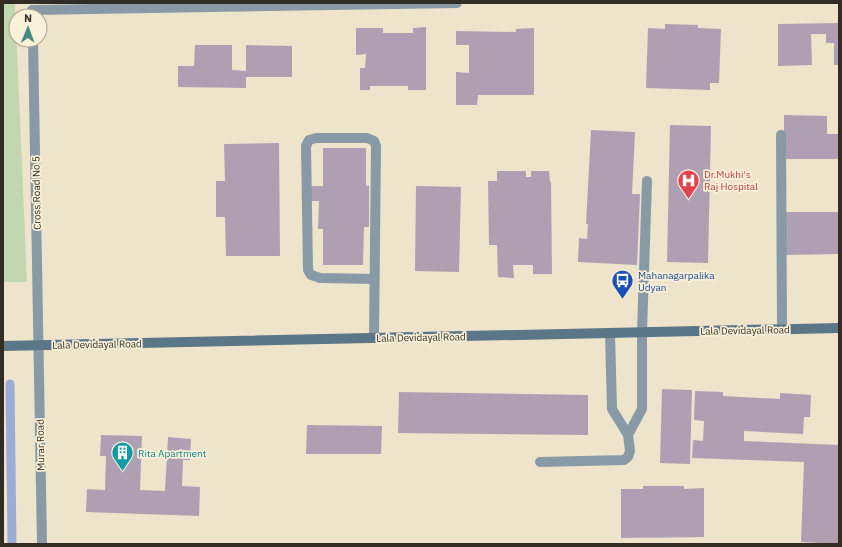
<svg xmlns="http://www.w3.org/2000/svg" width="842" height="547" viewBox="0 0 842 547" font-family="'IBM Plex Sans',sans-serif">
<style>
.green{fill:#c2d6af}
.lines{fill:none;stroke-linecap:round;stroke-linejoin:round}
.stream{stroke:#9aadd4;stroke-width:9}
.building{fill:#af9fb3}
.lane{stroke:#889aa5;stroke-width:10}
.street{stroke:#889aa5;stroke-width:10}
.secondary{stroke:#5b7686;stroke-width:10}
.labels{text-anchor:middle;stroke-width:3.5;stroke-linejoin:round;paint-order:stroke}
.health-label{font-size:10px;fill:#be3a42;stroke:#fbf1d8;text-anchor:start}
.street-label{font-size:10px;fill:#312d24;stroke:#fbf1d8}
.transit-label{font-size:10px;fill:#164399;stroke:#fbf1d8;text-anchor:start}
.culture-label{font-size:10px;fill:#0d838f;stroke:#fbf1d8;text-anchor:start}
</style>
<rect width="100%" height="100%" fill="#eee4cb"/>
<path class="green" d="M 3,3 L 15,3 L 27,282 L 3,282 Z"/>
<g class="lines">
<path class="stream" d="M 10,384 L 12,544"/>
</g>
<path class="building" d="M 839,23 L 839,65 L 834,65 L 834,43 L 826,43 L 826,34 L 811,34 L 812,65 L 778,66 L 778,24 Z
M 665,24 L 698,25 L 698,28 L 721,29 L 719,83 L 710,83 L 710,90 L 646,88 L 648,28 L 665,29 Z
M 426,27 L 426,90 L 408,90 L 408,86 L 370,86 L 370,90 L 360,90 L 360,68 L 365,68 L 366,54 L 356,55 L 356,28 L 383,28 L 383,33 L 413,33 L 413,28 Z
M 534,28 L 534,95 L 478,95 L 477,105 L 456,105 L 456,72 L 469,73 L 469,45 L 456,45 L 456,31 L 516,32 L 516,29 Z
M 195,45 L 232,45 L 232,70 L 246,71 L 246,45 L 292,46 L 292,77 L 246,77 L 246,88 L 178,87 L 178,66 L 194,66 Z
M 784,115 L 827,116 L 827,134 L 839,134 L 839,159 L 784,159 Z
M 670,125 L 711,126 L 708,263 L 667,262 Z
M 591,130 L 635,132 L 632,194 L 640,194 L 637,265 L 578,262 L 579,238 L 587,239 L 588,224 L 586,224 Z
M 279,143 L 280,256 L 226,256 L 225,217 L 216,217 L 216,181 L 225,181 L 224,144 Z
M 323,148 L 366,148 L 366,186 L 369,185 L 369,227 L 364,227 L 363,265 L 323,265 L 323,229 L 318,229 L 319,201 L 310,201 L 311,186 L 323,186 Z
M 497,171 L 526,171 L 526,177 L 531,177 L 531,171 L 549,171 L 550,182 L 551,182 L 552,274 L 533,274 L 533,265 L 513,265 L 514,278 L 498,277 L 497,245 L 489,245 L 488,181 L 497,181 Z
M 416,186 L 461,187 L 459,272 L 415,271 Z
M 784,212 L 839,212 L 839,254 L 785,255 Z
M 662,389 L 692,390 L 690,464 L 660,463 Z
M 695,391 L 723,392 L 723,396 L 780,399 L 780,393 L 811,395 L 810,417 L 804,417 L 803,434 L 744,431 L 744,441 L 839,445 L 839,544 L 801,542 L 804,462 L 692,458 L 693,440 L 703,441 L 704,421 L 694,420 Z
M 399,392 L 588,395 L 588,435 L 398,433 Z
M 307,425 L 382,426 L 381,454 L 306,454 Z
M 101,435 L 142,436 L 140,490 L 165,491 L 168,437 L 191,439 L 190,460 L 183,460 L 182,486 L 200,487 L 199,516 L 86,512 L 87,489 L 105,490 L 106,456 L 100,456 Z
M 643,486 L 684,486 L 684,489 L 704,488 L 704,537 L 621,538 L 621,489 L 643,489 Z"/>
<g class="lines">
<path class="lane" d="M 781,135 L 782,329
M 642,332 L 647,181
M 374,338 L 376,146 L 374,141 L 367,138 L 316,138 L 309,140 L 306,146 L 308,270 L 311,275 L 320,278 L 374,279"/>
<path class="street" d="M 32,10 L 457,3
M 33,40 L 42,544
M 628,435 L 642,409 L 642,332
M 540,462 L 624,460 L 628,457 L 630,451 L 628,435 L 612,409 L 610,333"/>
<path class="secondary" d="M 3,346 L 839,328"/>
</g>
<defs>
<symbol id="hospital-pin" viewBox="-11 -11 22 30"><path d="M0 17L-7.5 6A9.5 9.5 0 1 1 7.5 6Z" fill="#e0444e" stroke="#fbf1d8"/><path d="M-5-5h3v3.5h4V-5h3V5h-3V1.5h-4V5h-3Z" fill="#fff"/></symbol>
<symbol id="bus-pin" viewBox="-11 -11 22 30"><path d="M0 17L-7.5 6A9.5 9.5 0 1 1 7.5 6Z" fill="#1a4fb4" stroke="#fbf1d8"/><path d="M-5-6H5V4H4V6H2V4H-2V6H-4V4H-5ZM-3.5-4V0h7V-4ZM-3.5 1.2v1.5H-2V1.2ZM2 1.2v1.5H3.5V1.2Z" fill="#fff"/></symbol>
<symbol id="building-pin" viewBox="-11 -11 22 30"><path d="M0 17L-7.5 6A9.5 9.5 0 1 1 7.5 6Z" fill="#0f9aa8" stroke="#fbf1d8"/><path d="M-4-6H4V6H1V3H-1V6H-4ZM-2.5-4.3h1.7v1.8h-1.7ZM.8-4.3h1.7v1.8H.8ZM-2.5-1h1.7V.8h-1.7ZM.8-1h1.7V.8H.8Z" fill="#fff"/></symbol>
</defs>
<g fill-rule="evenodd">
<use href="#hospital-pin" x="676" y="168" width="25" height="34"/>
<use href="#bus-pin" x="610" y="268" width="25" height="34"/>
<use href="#building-pin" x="110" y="440" width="25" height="34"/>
</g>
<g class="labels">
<g class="health-label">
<text x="704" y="178">Dr.Mukhi's<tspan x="704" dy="12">Raj Hospital</tspan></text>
</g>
<g class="street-label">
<text transform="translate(36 193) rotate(-91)" y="4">Cross Road No 5</text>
<text transform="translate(745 330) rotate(-1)" y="4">Lala Devidayal Road</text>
<text transform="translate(421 337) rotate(-1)" y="4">Lala Devidayal Road</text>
<text transform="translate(97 344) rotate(-1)" y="4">Lala Devidayal Road</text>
<text transform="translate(40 445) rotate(-91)" y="4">Murar Road</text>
</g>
<g class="transit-label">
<text x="638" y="279">Mahanagarpalika<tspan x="638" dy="12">Udyan</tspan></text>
</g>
<g class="culture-label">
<text x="138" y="457">Rita Apartment</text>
</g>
</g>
<rect width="842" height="547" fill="none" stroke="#312d24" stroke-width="8"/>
<g transform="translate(28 28) rotate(1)"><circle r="19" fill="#fbf1d8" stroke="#aaa390"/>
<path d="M0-3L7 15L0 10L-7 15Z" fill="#448a82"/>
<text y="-6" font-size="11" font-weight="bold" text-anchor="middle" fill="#312d24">N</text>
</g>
</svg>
